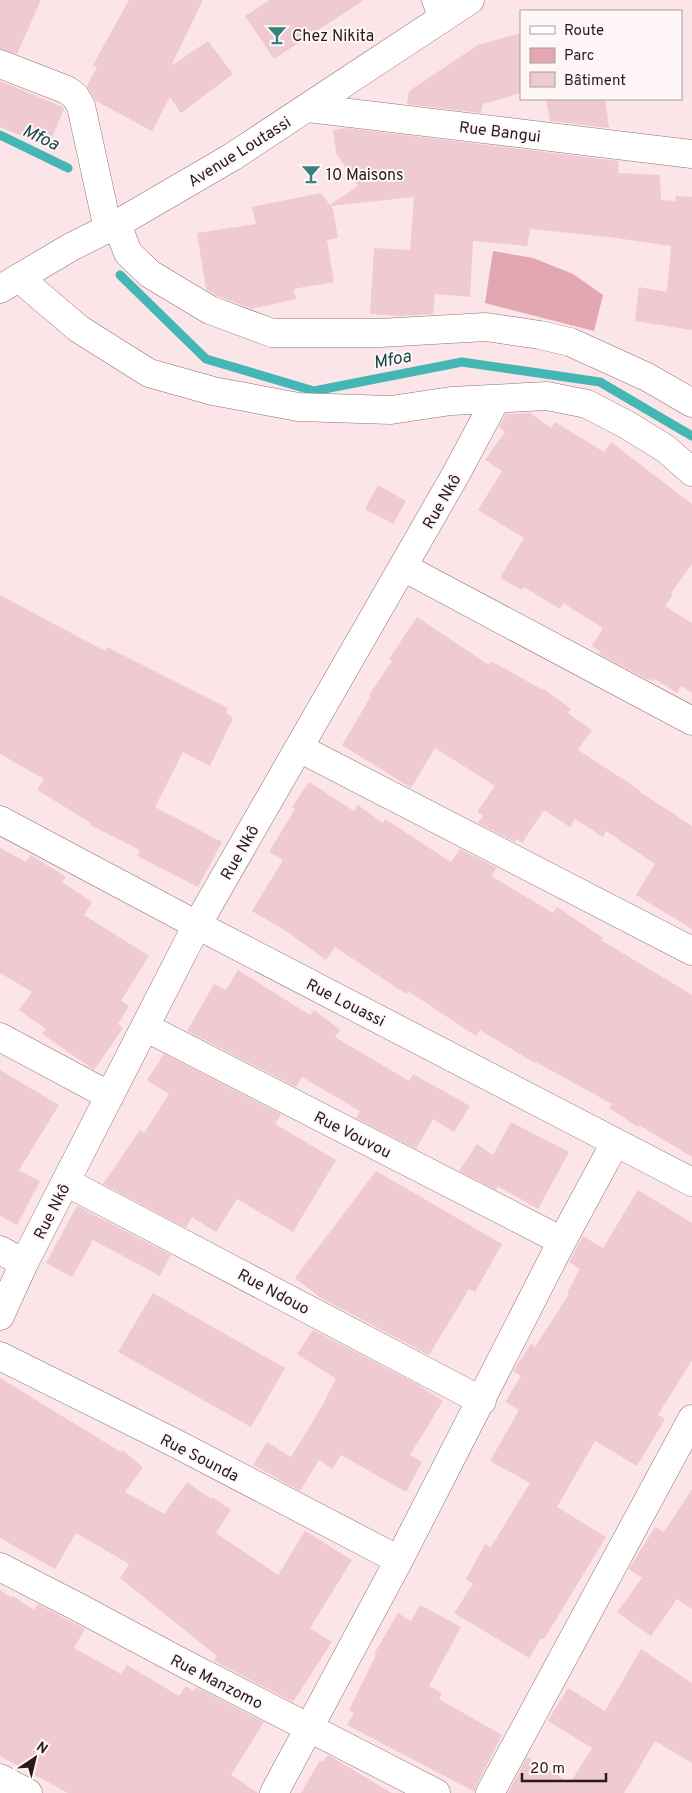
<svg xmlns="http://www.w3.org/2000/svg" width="692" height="1793" viewBox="0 0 692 1793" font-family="Overpass,sans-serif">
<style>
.green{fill:#e2a7b1}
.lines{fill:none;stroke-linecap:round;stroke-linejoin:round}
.stream{stroke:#44b7b5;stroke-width:9}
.building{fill:#efcad0}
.street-casing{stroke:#907075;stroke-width:29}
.secondary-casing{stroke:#907075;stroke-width:29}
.street{stroke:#fff;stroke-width:28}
.secondary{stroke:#fff;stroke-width:28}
.labels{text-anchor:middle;stroke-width:4;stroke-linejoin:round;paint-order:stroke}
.poi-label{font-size:16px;fill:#281b1d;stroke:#fef6f7;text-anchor:start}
.street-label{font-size:16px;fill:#281b1d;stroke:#fef6f7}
.water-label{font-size:18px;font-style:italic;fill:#184a4a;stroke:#fef6f7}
</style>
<rect width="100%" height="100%" fill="#fbe5e8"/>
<path class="green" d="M 493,251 L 533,258 L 573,274 L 603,295 L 594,331 L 485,303 Z"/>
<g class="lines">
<path class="stream" d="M 0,135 L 68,168
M 120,275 L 206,359 L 314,391 L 462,362 L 600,382 L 692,436"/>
</g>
<path class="building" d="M 0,0 L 41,0 L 17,54 L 0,49 Z
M 129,0 L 203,0 L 171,66 L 208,41 L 233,74 L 181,113 L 170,97 L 152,131 L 96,101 L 87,86 L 97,67 L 93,65 Z
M 270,0 L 364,0 L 274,59 L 245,16 Z
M 521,33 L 521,93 L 483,104 L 481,113 L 407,104 L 409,91 L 478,45 Z
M 0,81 L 63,107 L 64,109 L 48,147 L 0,127 Z
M 546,99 L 605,99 L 609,128 L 550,121 Z
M 346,128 L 619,161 L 618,173 L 660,175 L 661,200 L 675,201 L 676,196 L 692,197 L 692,330 L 635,321 L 639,287 L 667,292 L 671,246 L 609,237 L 530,229 L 527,246 L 473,241 L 470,297 L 435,294 L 433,314 L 402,316 L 370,314 L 374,248 L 410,250 L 414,197 L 331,206 L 333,209 L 338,238 L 327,240 L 334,282 L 293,289 L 296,299 L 252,309 L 217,296 L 206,289 L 197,233 L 256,224 L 252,207 L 321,193 L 330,205 L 358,186 L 336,153 L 333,130 Z
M 530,413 L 551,428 L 555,422 L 604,452 L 611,442 L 692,504 L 692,564 L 671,593 L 673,594 L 665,606 L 692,623 L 692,693 L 681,686 L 677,693 L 655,679 L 653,681 L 649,679 L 648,680 L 599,654 L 600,651 L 592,646 L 603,628 L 563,603 L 560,609 L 524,587 L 522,590 L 500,578 L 524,538 L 478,510 L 502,471 L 485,460 L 505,432 L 499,427 L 506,414 Z
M 378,485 L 406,501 L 393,524 L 365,509 Z
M 0,595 L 105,651 L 107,647 L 228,708 L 226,712 L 233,718 L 210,766 L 183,752 L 155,807 L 222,842 L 198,887 L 137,856 L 140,850 L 90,825 L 91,823 L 37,790 L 44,779 L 0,754 Z
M 417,617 L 489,665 L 491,661 L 543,690 L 544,689 L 571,709 L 568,713 L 592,730 L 578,750 L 641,791 L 640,792 L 692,826 L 692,929 L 636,895 L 655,864 L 606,831 L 603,837 L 575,819 L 570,827 L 544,810 L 522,843 L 517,839 L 515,842 L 478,823 L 483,816 L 477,812 L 495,786 L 435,748 L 411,788 L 342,745 L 371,696 L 369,695 L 392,661 L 389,659 Z
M 309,782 L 354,811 L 358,805 L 383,823 L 385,819 L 451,862 L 460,849 L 497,868 L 491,876 L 553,913 L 557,907 L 603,938 L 601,940 L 692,995 L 692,1157 L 639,1125 L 638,1127 L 609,1108 L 612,1104 L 536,1062 L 535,1063 L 480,1030 L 476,1036 L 408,991 L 406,994 L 335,947 L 326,960 L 283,929 L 252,911 L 283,860 L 269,852 L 295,809 L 292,807 Z
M 0,848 L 26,862 L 31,855 L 66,877 L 62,882 L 92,902 L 84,915 L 149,956 L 121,1001 L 129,1006 L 118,1024 L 123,1028 L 94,1070 L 42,1034 L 46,1029 L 19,1010 L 32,992 L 0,973 Z
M 238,970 L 310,1015 L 314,1010 L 340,1030 L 335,1037 L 409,1081 L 413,1074 L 470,1106 L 454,1132 L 433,1119 L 416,1149 L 356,1118 L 360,1111 L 302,1077 L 296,1087 L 187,1031 L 214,984 L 226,990 Z
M 164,1054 L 281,1114 L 275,1124 L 336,1160 L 293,1232 L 237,1199 L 216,1232 L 192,1217 L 186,1228 L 103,1184 L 140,1130 L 144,1133 L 169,1094 L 147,1080 Z
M 0,1070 L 59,1105 L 19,1170 L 40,1181 L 17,1225 L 0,1216 Z
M 511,1122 L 569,1152 L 538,1209 L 498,1186 L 496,1190 L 459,1171 L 477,1144 L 493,1155 Z
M 376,1171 L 502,1244 L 475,1292 L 469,1289 L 429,1355 L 321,1298 L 295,1278 Z
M 638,1190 L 692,1223 L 692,1360 L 658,1415 L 665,1419 L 637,1466 L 595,1441 L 557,1507 L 606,1537 L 544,1639 L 541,1638 L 529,1658 L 454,1613 L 473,1584 L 466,1579 L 485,1544 L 491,1547 L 530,1483 L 490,1461 L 519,1410 L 505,1402 L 521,1376 L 513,1371 L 531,1344 L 535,1347 L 569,1294 L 567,1293 L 580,1269 L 569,1262 L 583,1236 L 603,1248 Z
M 77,1206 L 171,1255 L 160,1276 L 93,1240 L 72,1277 L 46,1263 Z
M 153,1293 L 285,1368 L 251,1427 L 118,1352 Z
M 313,1330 L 417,1384 L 443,1401 L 410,1455 L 422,1462 L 406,1492 L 341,1455 L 332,1469 L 319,1460 L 300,1491 L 253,1465 L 267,1442 L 291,1457 L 322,1406 L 336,1379 L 297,1354 Z
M 0,1378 L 121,1452 L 122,1450 L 143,1467 L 125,1492 L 164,1514 L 187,1482 L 211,1499 L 212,1497 L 231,1510 L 216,1533 L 278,1575 L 305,1531 L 352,1560 L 310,1628 L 332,1642 L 293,1702 L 214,1661 L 217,1656 L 120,1578 L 129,1564 L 76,1533 L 55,1569 L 0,1538 Z
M 692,1489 L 692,1609 L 677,1599 L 651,1636 L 617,1612 L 642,1578 L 629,1569 L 655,1527 L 664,1532 Z
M 0,1590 L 12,1598 L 13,1596 L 34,1610 L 38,1604 L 85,1629 L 74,1648 L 121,1674 L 127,1665 L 179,1696 L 186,1686 L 194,1691 L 196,1687 L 264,1722 L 231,1775 L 258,1793 L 68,1793 L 0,1756 Z
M 420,1605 L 461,1627 L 429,1686 L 442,1693 L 439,1699 L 502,1735 L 476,1786 L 475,1792 L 347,1725 L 354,1713 L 349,1710 L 376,1655 L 374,1654 L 398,1613 L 411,1621 Z
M 641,1649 L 692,1683 L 692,1763 L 655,1741 L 624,1793 L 508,1793 L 527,1757 L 570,1783 L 592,1748 L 548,1721 L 568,1688 L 605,1711 Z
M 328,1755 L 392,1793 L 301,1793 L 320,1760 L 323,1762 Z"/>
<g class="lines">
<defs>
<path id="street" d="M 436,0 L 443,18
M 0,64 L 67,90 L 75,96 L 81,106 L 108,229
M 308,108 L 692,154
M 117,224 L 128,253 L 150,274 L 210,310 L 272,333 L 380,333 L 486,327 L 540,335 L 570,342 L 647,377 L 692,403
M 19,278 L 79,329 L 149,373 L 213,391 L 298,407 L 391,410 L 451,401 L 547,396 L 587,404 L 627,425 L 666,449 L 692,472
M 403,567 L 692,721
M 299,748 L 692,951
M 0,820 L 197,925 L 692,1182
M 145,1027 L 562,1241
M 0,1037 L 110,1096
M 66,1182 L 482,1401
M 0,1250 L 24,1263
M 0,1316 L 24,1263 L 197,925 L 456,474 L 496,399
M 0,1356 L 175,1443 L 399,1560
M 0,1567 L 74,1605 L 181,1662 L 436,1793
M 0,1778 L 28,1793
M 274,1793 L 399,1560 L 562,1241 L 615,1143
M 490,1793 L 692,1419"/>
<path id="secondary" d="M 0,289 L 71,247 L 117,224 L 232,157 L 470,0"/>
</defs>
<use href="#street" class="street-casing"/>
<use href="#secondary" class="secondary-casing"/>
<use href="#street" class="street"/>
<use href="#secondary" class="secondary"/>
</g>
<defs>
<symbol id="bar-bare" viewBox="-9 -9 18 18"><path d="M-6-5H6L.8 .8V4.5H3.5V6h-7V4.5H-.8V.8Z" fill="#398180" stroke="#fef6f7" stroke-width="2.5" paint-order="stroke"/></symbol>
</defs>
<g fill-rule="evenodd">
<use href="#bar-bare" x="263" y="21" width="28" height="28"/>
<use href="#bar-bare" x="297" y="160" width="28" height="28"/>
</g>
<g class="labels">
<g class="poi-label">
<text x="292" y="41">Chez Nikita</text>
<text x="326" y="180">10 Maisons</text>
</g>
<g class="street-label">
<text transform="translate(500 131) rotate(7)" y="6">Rue Bangui</text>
<text transform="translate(239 151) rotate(-32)" y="6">Avenue Loutassi</text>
<text transform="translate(441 501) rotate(-60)" y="6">Rue Nkô</text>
<text transform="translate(239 852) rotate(-60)" y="6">Rue Nkô</text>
<text transform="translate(346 1002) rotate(27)" y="6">Rue Louassi</text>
<text transform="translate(353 1134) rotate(27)" y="6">Rue Vouvou</text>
<text transform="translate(51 1211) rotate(-63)" y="6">Rue Nkô</text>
<text transform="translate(274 1291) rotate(28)" y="6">Rue Ndouo</text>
<text transform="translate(200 1457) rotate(27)" y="6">Rue Sounda</text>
<text transform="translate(217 1681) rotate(27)" y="6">Rue Manzomo</text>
</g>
<g class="water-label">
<text transform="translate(41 137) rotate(25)" y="6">Mfoa</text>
<text transform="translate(392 359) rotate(-11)" y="6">Mfoa</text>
</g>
</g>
<rect x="520" y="10" width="162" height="90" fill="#fef6f7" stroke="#a89ea0"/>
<rect x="530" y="26" width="25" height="8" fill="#ffffff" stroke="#a89ea0"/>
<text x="564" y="35" font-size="15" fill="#281b1d">Route</text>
<rect x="530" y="48" width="25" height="15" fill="#e2a7b1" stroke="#a89ea0"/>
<text x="564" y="60" font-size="15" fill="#281b1d">Parc</text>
<rect x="530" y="72" width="25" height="15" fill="#efcad0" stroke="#a89ea0"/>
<text x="564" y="85" font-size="15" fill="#281b1d">Bâtiment</text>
<g transform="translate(35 1758) rotate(35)" stroke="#fef6f7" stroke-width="4" paint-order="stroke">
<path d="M0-4L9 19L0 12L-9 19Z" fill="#281b1d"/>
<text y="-8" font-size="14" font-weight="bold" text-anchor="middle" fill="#281b1d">N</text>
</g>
<path d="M522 1773v8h84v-8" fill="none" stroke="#281b1d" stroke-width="2.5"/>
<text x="530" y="1773" font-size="15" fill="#281b1d" stroke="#fef6f7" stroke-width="4" paint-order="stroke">20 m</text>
</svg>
